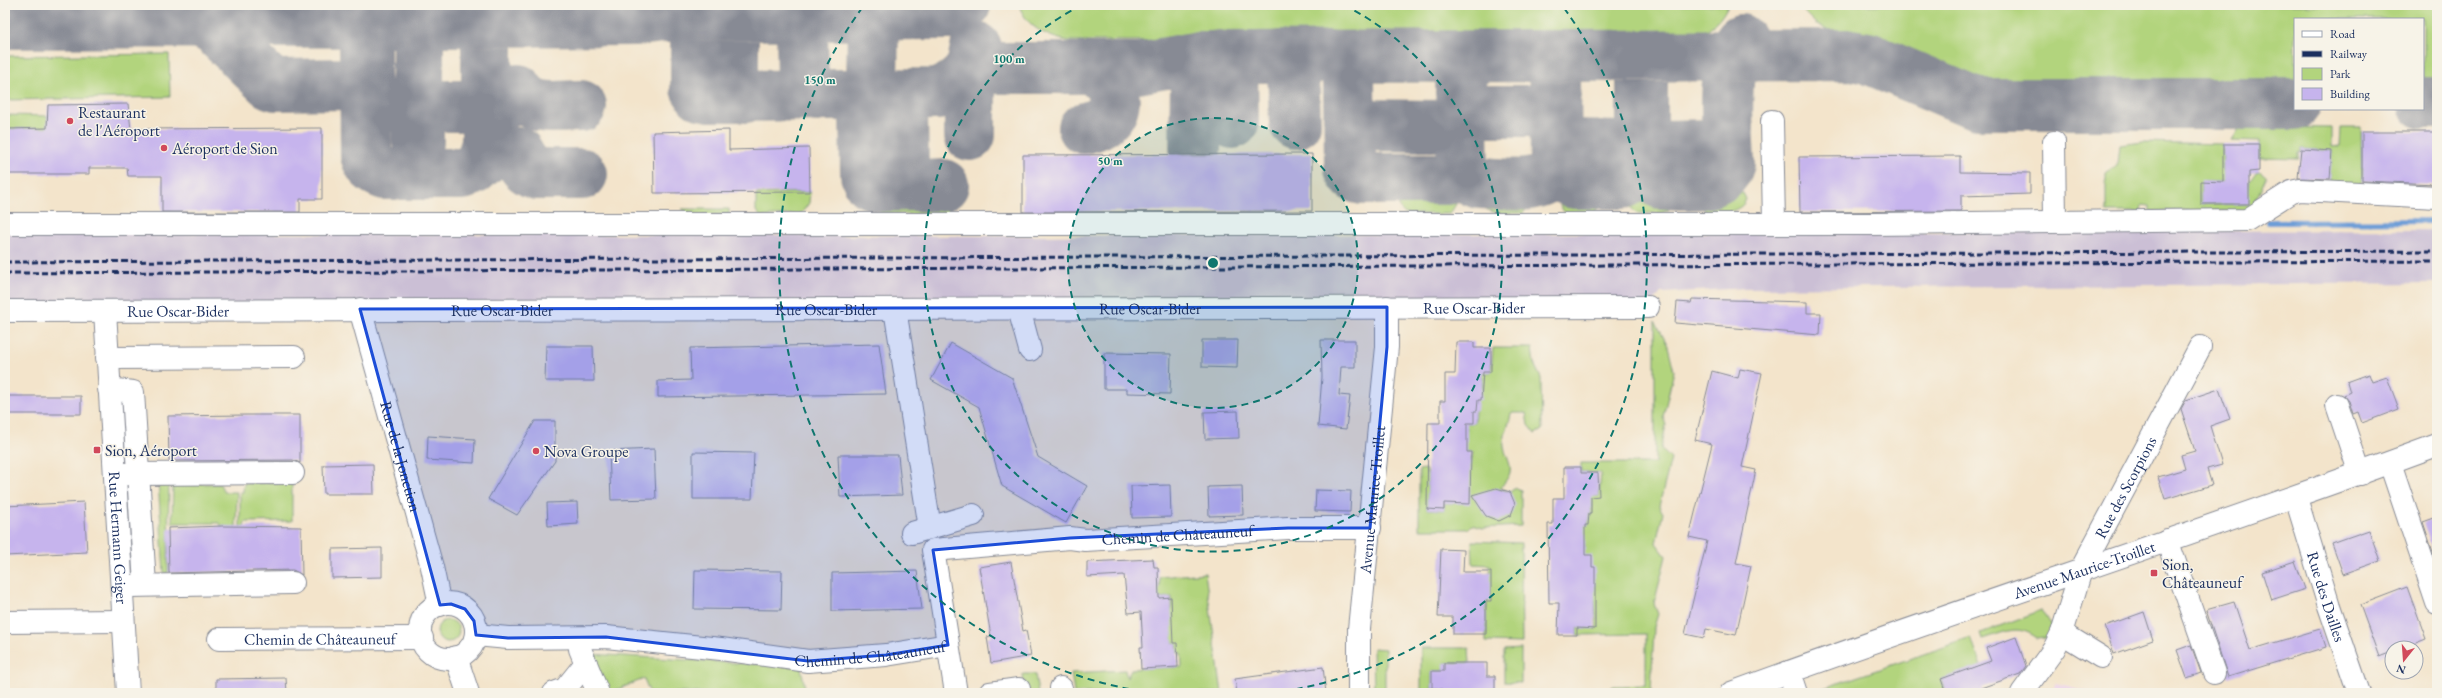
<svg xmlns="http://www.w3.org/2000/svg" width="2442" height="698" viewBox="0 0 2442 698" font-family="'EB Garamond',serif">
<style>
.built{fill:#ecd1ea}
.industrial{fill:#cbbfd5}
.green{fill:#b2d47d;stroke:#66826e}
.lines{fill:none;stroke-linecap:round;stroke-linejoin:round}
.stream{stroke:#6e9ed7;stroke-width:6}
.taxiway{stroke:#878a94;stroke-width:52}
.building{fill:#c6b4ed}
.minor-casing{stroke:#878a94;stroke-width:24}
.minor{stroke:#fff;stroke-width:22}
.rail{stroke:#1b2f5e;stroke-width:3;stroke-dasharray:6 3;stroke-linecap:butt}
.marked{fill:#1d4ed8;fill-opacity:0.2;stroke:#1d4ed8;stroke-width:3;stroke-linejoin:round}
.ring{fill:none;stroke:#0f766e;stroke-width:2;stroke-dasharray:7 5}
.poi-dot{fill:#d1495b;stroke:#f7f3e8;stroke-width:1.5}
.labels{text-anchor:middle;stroke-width:3;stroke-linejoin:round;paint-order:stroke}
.poi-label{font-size:16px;fill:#1b2f5e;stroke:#f7f3e8;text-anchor:start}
.street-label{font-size:16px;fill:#1b2f5e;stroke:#f7f3e8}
.centre{fill:#0f766e;stroke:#f7f3e8;stroke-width:2}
.ring-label{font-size:12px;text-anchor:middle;font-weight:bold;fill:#0f766e;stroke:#f7f3e8;stroke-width:3;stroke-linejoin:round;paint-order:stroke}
</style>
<rect width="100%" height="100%" fill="#f7f3e8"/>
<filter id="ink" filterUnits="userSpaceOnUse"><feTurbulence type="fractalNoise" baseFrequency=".025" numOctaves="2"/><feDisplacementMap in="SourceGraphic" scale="8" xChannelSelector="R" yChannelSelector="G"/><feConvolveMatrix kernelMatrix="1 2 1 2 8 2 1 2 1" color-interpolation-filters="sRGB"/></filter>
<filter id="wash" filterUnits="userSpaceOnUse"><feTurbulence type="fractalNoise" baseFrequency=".012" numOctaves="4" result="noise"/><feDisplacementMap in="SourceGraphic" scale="16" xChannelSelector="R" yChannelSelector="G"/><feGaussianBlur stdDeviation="0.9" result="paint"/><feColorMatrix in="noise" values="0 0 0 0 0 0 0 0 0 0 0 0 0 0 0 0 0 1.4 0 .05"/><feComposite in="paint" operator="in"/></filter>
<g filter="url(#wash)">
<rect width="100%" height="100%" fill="#f3e4cb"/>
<path class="built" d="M 2057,683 L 2094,693 L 2049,693 Z"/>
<path class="industrial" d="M 2437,230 L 2437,283 L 1746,288 L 1661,293 L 1648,307 L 5,311 L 5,233 L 992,236 Z"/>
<path class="green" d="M 1019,5 L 1728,5 C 1718,27 1704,33 1681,39 L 1068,41 C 1047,37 1026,27 1019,5 Z
M 1797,5 L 2437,5 L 2437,91 L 2423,91 L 2423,19 L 2295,19 L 2295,91 L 1980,90 L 1849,40 L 1815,23 Z
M 169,54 L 170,97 L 5,100 L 5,56 Z
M 5,115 L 48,116 L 47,128 L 5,129 Z
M 2258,127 L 2332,128 L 2332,147 L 2340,146 L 2341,128 L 2361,128 L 2362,188 L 2329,184 L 2332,151 L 2301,149 L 2301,152 L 2298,153 L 2298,159 L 2259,158 L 2259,141 L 2232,140 L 2239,129 L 2257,129 Z
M 2143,142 L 2223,144 L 2223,171 L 2251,171 L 2244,182 L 2201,182 L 2201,204 L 2248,204 L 2249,182 L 2256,172 L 2259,171 L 2266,177 L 2253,208 L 2244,211 L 2150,211 L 2150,206 L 2142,205 L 2141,212 L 2106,212 L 2106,174 L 2117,165 L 2119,145 Z
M 810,192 L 809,203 L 801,214 L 761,217 L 756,211 L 756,194 Z
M 880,192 L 948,192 L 952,208 L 945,216 L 880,213 Z
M 1403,192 L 1455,192 L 1459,199 L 1450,214 L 1405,214 L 1399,208 L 1399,199 Z
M 1484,192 L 1524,193 L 1527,196 L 1529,206 L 1523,213 C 1509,213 1473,218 1484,192 Z
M 1600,192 L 1602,195 L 1603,204 L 1593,213 L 1565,213 L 1560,206 L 1564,193 Z
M 1630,192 L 1666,193 L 1671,200 L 1668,211 L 1660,213 L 1636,213 L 1629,207 L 1627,197 Z
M 1709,193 L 1743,193 L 1746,199 C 1742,213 1718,214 1706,213 L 1701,204 L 1705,194 Z
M 682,209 L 729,209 L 729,214 L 686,215 Z
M 1655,321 L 1668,346 L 1674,371 L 1663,417 L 1666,425 L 1661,449 L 1671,459 L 1659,506 L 1663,513 L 1656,543 L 1666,556 L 1654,604 L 1658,614 L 1654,627 L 1651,693 L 1612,693 L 1612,686 L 1646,685 L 1646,634 L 1577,635 L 1577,628 L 1597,628 L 1592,567 L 1580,555 L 1585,549 L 1583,525 L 1588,525 L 1589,514 L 1591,514 L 1591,502 L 1586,497 L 1599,496 L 1601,473 L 1581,473 L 1581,463 L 1655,463 Z
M 1493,348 L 1532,348 L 1534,364 L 1541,378 L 1542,430 L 1535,434 L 1528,425 L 1526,413 L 1511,413 C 1510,424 1505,430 1504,441 C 1502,452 1512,461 1510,472 C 1509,478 1503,483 1501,488 L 1510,492 L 1515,488 L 1521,490 L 1521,526 L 1483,528 L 1472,525 L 1468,529 L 1419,529 L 1419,470 L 1425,469 L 1428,476 L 1427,509 L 1444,510 L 1444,503 L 1462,503 L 1473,452 L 1464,452 L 1467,427 L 1462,423 L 1474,423 L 1476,400 L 1482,388 L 1483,378 L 1477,372 L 1491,372 Z
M 169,479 L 168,573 L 164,573 L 158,480 Z
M 292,482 L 292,521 L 245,522 L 244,527 L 240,527 L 240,492 L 243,492 L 244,483 Z
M 173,483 L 220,484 L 224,492 L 237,492 L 236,527 L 221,526 L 220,523 L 172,523 Z
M 1472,541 L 1521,543 L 1522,643 L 1486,642 L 1486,601 L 1490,565 L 1473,564 Z
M 1205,573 L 1222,693 L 1074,693 L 1071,673 L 1125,670 L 1127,678 L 1131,669 L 1182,667 L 1181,653 L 1178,653 L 1177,643 L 1173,643 L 1168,610 L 1172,609 L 1172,597 L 1155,598 L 1154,590 L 1159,589 L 1160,577 Z
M 2042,610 L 2052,626 L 2052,636 L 2037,638 C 2017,623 2004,633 1983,639 L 1981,633 Z
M437 631a11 11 0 1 1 22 0a11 11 0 1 1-22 0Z
M 1971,638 L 1981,666 L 1941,679 L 1945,693 L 1809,693 Z
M 1373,648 L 1385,649 L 1385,693 L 1374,693 Z
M 1421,648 L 1469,648 L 1470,663 L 1445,663 L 1444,671 L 1432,671 L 1432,689 L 1442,689 L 1442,693 L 1421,693 Z
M 1521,649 L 1521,683 L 1504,682 L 1504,650 Z
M 591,654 L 801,667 L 806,693 L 650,693 L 644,679 L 608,693 Z
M 1023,674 L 1035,674 L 1038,693 L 1025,693 Z"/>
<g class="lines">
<path class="stream" d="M 2268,222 L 2437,221"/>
<path class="taxiway" d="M 883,13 L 873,23 L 872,86 L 883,96
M 705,14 L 696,26 L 696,88 L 700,94 L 710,96 L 937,94 C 952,89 964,81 972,67
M 744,14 L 736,18 L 733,25 L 733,87 L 745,97
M 811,14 L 803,20 L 802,29 L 803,86 L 808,93 L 817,96
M 400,21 L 413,30 L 418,43 L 418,142
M 196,22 L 208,26 L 216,31 L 270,83 L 276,85 L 350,84 L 358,79 L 365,66
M 350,22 L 363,33 L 365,43 L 366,155 C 369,166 374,170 385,174 L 463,174 L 473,169 L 481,162 L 487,144 L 487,42 L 480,27 L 469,21
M 5,23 L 637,20 L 683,15 L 951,14 L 965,5
M 1219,56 L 1232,68 L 1233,123
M 1280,56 L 1293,67 L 1295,123
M 1329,56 L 1340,62 L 1349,75 L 1350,169 C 1353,177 1357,179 1366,179 L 1448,179 L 1456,175 L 1462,163
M 1477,56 L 1467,63 L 1461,76 L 1463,170 L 1472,180 L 1479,183 C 1504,183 1543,193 1556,166 L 1555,76 L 1551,66 L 1538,56
M 1181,60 L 1191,66 L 1196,79 L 1195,148
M 965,78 L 988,68 L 1138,68 L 1199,57 L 1852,55 L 1868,58 L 1977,104 L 2295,104
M 365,86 L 369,96 L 383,106 L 498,106 L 506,103 L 518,90 C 532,113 557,106 581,106
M 1461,92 L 1469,105 L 1481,111 L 1537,111 L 1551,103 L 1555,92
M 876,96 L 869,102 L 865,109 L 866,175 L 870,183 L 878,186 L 914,185
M 912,96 L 902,107 L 903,175 C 910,190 928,185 943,185
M 2423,103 L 2437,103
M 1349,117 L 1361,125 L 1444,126 L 1455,122 L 1462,114
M 1084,128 C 1122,121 1123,85 1091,68
M 1556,131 L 1561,140 L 1572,146 L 1623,147 L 1633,141 L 1642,130 L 1650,142 L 1662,146 L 1712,145 L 1722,140 L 1728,128
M 970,135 L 970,76 L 976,48
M 518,153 C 521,165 526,170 537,174 L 582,174
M 1642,165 C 1647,174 1651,179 1661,183 C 1684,183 1721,191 1729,163 C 1728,131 1721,64 1741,40
M 1556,166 L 1563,177 L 1574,183 L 1623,183 L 1636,176 L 1642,165 L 1642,75 L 1647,63 L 1659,56"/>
</g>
<g id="blocks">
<path class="building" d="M 128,104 L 131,129 L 322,128 L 322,199 L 300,199 L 300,212 L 162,212 L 162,176 L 128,176 L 127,168 L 89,168 L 89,174 L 6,174 L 6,129 L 47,128 L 48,105 Z
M 729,130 L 729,150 L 809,148 L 810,192 L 654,193 L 653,132 Z
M 2362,132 L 2437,132 L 2437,184 L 2362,181 Z
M 2223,144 L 2259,144 L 2259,171 L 2249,172 L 2249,204 L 2201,204 L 2201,181 L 2223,182 Z
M 2301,149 L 2332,151 L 2330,179 L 2298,178 Z
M 1312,154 L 1312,211 L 1023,212 L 1023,155 Z
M 1960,156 L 1960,172 L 2030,173 L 2030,194 L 1961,196 L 1961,211 L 1800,212 L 1799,157 Z
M 1692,299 L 1807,302 L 1807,313 L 1821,313 L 1820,335 L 1675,323 L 1677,302 L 1691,303 Z
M 1202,340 L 1238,340 L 1237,368 L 1202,367 Z
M 1321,340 L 1355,340 L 1355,367 L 1341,367 L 1339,395 L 1350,396 L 1346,429 L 1318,426 L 1322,377 Z
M 1456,342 L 1474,342 L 1474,348 L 1491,348 L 1491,372 L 1483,372 L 1481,400 L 1478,400 L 1477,411 L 1474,411 L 1474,423 L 1467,423 L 1467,452 L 1471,452 L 1470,504 L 1444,503 L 1444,510 L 1427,509 L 1428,423 L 1440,423 L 1440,401 L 1445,401 L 1445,374 L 1455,374 Z
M 951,343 L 1012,378 L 1038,457 L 1087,486 L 1066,523 L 1002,486 L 979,407 L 931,380 Z
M 879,344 L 886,394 L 658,397 L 658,381 L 691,380 L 690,348 Z
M 546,346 L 593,346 L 594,381 L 545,381 Z
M 1104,353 L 1171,354 L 1170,394 L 1127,393 L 1127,389 L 1104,389 Z
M 1740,369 L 1762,373 L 1742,467 L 1756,470 L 1736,563 L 1751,566 L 1736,635 L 1706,629 L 1704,638 L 1685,634 L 1707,541 L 1689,537 L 1712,444 L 1695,440 L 1712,371 L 1738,378 Z
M 2369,374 L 2372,382 L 2387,377 L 2399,409 L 2362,423 L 2358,412 L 2353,414 L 2349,401 L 2344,395 L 2350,392 L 2347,382 Z
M 2219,389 L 2230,419 L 2210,426 L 2222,465 L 2207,469 L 2212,485 L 2165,499 L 2158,477 L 2185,469 L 2181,455 L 2195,451 L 2181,409 L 2186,400 Z
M 5,396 L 81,396 L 81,414 L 5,414 Z
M 1238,411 L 1239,438 L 1205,439 L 1204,412 Z
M 246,415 L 300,415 L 300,463 L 293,460 L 169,461 L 168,416 Z
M 535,421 L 555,421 L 555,461 L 517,515 L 488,499 Z
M 428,436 L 475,439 L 474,463 L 427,460 Z
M 654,449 L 656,499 L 611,500 L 609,451 Z
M 693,452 L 754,453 L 752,499 L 693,499 Z
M 838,455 L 898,455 L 902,495 L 840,497 Z
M 373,464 L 374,494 L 324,494 L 323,465 Z
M 1564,467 L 1581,467 L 1581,473 L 1598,473 L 1599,496 L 1591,497 L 1591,514 L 1589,514 L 1588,525 L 1585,525 L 1585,555 L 1592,555 L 1592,567 L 1595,567 L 1595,629 L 1577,628 L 1577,635 L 1558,635 L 1559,603 L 1549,603 L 1548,524 L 1553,524 L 1553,498 L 1564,498 Z
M 1170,485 L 1171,517 L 1132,518 L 1131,486 Z
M 1242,486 L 1243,515 L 1209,516 L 1208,487 Z
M 1496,488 L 1510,492 L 1515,504 L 1511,515 L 1499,521 L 1486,516 L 1472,495 Z
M 1316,490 L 1351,491 L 1350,512 L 1315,511 Z
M 84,502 L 87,552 L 5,556 L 5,506 Z
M 577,502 L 578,524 L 548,526 L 547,503 Z
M 2437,517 L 2437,564 L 2423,522 Z
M 222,526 L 301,527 L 302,575 L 293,570 L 169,573 L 168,528 Z
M 2369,530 L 2380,561 L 2343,574 L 2332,543 Z
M 382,548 L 382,577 L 332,578 L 332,549 Z
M 1441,549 L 1464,550 L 1463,572 L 1491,572 L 1491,601 L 1486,601 L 1486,634 L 1453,634 L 1453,617 L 1438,617 Z
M 1153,559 L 1154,567 L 1158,567 L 1159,598 L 1171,597 L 1173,643 L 1177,643 L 1178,667 L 1141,669 L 1140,647 L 1143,647 L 1141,612 L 1128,613 L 1124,575 L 1087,577 L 1087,562 Z
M 2295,561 L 2305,589 L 2271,600 L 2262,572 Z
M 1011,562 L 1023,631 L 1026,630 L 1031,656 L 991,663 L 987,637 L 991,636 L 979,567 Z
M 695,570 L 782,571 L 781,610 L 694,609 Z
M 917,571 L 922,609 L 832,611 L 832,573 Z
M 2407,587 L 2426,639 L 2403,648 L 2392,648 L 2392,652 L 2379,657 L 2360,605 Z
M 2234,602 L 2250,650 L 2320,629 L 2326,647 L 2228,677 L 2206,610 Z
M 2144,612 L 2153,640 L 2114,654 L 2105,626 Z
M 2016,637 L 2026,666 L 2020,674 L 1981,688 L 1983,693 L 1946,693 L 1941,679 L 1991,661 L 1986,648 Z
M 2191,645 L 2201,673 L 2187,678 L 2177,650 Z
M 1444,663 L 1487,663 L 1487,676 L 1495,676 L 1495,693 L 1442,693 L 1442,689 L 1432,689 L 1432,671 L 1444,671 Z
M 1323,667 L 1326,693 L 1237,693 L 1235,679 Z
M 286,678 L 287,693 L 216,693 L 216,679 Z"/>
</g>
</g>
<g filter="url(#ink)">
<use href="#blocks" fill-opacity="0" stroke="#878a94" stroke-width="1"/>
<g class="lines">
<defs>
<g id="minor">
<path d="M 1772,121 L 1774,223"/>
<path d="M 2054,142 L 2055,221"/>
<path d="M 5,224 L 1871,224 L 2247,220 L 2291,192 L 2300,190 L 2437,197"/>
<path id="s1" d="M 360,309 L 432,567 L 440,605"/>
<path d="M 895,309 L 930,528"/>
<path d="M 1019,309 L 1030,350"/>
<path id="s2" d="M 5,311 L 1648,307"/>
<path id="s3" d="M 105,311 L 128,693"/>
<path d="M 107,358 L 294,357"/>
<path d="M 109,389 L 133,392 L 145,585"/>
<path d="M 2337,405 L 2360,474"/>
<path d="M 2390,463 L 2437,603"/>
<path d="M 124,474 L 293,473"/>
<path id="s4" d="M 2296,498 L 2329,606 L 2359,693"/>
<path d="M 912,533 L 973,515"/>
<path d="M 2167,540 L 2214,673"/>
<path d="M 130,586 L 293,583"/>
<circle cx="448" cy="631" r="28"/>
<path d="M 5,622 L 123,621"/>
<path d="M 2062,633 L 2101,657"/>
<path id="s5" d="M 476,635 L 508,638 L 606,637 L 721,649 L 808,661 L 886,655 L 948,645"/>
<path d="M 580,638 L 580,649 L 598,693"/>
<path id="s6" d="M 219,639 L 422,638"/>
<path d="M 456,657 L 468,693"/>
<path d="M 1789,672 L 1796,693"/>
<path d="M 1061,688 L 1062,693"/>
<path d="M 554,693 L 565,689 L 586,663"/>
<path id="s7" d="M 956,693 L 933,550 L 1070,538 L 1085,540 L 1288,528 L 1370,528"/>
<path d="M 990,693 L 1019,689"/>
<path id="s8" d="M 1359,693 L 1359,629 L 1387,347 L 1387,307"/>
<path id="s9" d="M 1731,693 C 1965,607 2203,532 2437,445"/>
<path id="s10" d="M 2022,693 L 2054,649 L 2062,633 L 2081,570 L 2200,347"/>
</g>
</defs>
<use href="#minor" class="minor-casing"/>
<use href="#minor" class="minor"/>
<path class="rail" d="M 5,262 L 2437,251
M 5,273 L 2437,261"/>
</g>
</g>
<path class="marked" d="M 1387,307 L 1387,347 L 1370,528 L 1288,528 L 1070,538 L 933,550 L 948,645 L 886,655 L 808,661 L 606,637 L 508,638 L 476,635 L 474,621 L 465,609 L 451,604 L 440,605 L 360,309 Z"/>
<circle cx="1213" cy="263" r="145" fill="#0f766e" fill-opacity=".12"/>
<g class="ring">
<circle cx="1213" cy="263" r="145"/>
<path d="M1344 5A289 289 0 1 1 1082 5"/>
<path d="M1153 693A434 434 0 0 1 862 8M1564 8A434 434 0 0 1 1273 693"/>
</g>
<g class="poi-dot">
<circle cx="70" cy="121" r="4"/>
<circle cx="164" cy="148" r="4"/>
<rect x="93" y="446" width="8" height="8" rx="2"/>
<circle cx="536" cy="451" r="4"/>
<rect x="2150" y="569" width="8" height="8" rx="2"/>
</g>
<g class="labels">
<g class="poi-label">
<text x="78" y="118">Restaurant<tspan x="78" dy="18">de l'Aéroport</tspan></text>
<text x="172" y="154">Aéroport de Sion</text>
<text x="105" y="456">Sion, Aéroport</text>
<text x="544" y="457">Nova Groupe</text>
<text x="2162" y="570">Sion,<tspan x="2162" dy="18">Châteauneuf</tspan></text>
</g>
<g class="street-label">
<text dy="6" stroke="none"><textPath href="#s2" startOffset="1469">Rue Oscar-Bider</textPath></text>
<text dy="6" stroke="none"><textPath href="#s2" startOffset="1145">Rue Oscar-Bider</textPath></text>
<text dy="6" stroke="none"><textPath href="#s2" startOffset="497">Rue Oscar-Bider</textPath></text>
<text dy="6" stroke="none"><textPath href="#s2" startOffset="821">Rue Oscar-Bider</textPath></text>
<text dy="6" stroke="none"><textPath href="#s2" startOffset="173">Rue Oscar-Bider</textPath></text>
<text dy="6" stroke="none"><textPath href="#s1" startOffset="153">Rue de la Jonction</textPath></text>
<text dy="6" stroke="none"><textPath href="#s10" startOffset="232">Rue des Scorpions</textPath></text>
<text dy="6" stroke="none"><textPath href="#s8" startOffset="194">Avenue Maurice-Troillet</textPath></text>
<text dy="6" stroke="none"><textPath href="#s7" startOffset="390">Chemin de Châteauneuf</textPath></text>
<text dy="6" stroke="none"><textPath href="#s3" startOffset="227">Rue Hermann Geiger</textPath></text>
<text dy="6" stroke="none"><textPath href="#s9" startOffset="374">Avenue Maurice-Troillet</textPath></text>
<text dy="6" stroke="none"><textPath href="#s4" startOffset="103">Rue des Dailles</textPath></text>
<text dy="6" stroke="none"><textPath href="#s6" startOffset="101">Chemin de Châteauneuf</textPath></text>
<text dy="6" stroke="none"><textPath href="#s5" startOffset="396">Chemin de Châteauneuf</textPath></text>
</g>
</g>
<circle cx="1213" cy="263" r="6" class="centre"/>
<g class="ring-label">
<text x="1009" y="63">100 m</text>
<text x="820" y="84">150 m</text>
<text x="1110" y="165">50 m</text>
</g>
<rect width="2442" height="698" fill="none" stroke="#f7f3e8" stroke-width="20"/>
<rect x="2294" y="18" width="130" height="92" fill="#f7f3e8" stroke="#9fa5b1"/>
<rect x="2302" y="31" width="20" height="6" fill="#ffffff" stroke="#9fa5b1"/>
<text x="2330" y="38" font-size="12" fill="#1b2f5e">Road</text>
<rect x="2302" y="51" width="20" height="6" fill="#1b2f5e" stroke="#9fa5b1"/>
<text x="2330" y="58" font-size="12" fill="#1b2f5e">Railway</text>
<rect x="2302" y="68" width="20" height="12" fill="#b2d47d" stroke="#9fa5b1"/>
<text x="2330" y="78" font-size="12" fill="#1b2f5e">Park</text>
<rect x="2302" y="88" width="20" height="12" fill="#c6b4ed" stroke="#9fa5b1"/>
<text x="2330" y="98" font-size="12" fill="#1b2f5e">Building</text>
<g transform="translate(2404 660) rotate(197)"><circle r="19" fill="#f7f3e8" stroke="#9fa5b1"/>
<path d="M0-3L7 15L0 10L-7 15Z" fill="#d1495b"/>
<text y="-6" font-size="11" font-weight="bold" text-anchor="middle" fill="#1b2f5e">N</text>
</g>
</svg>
